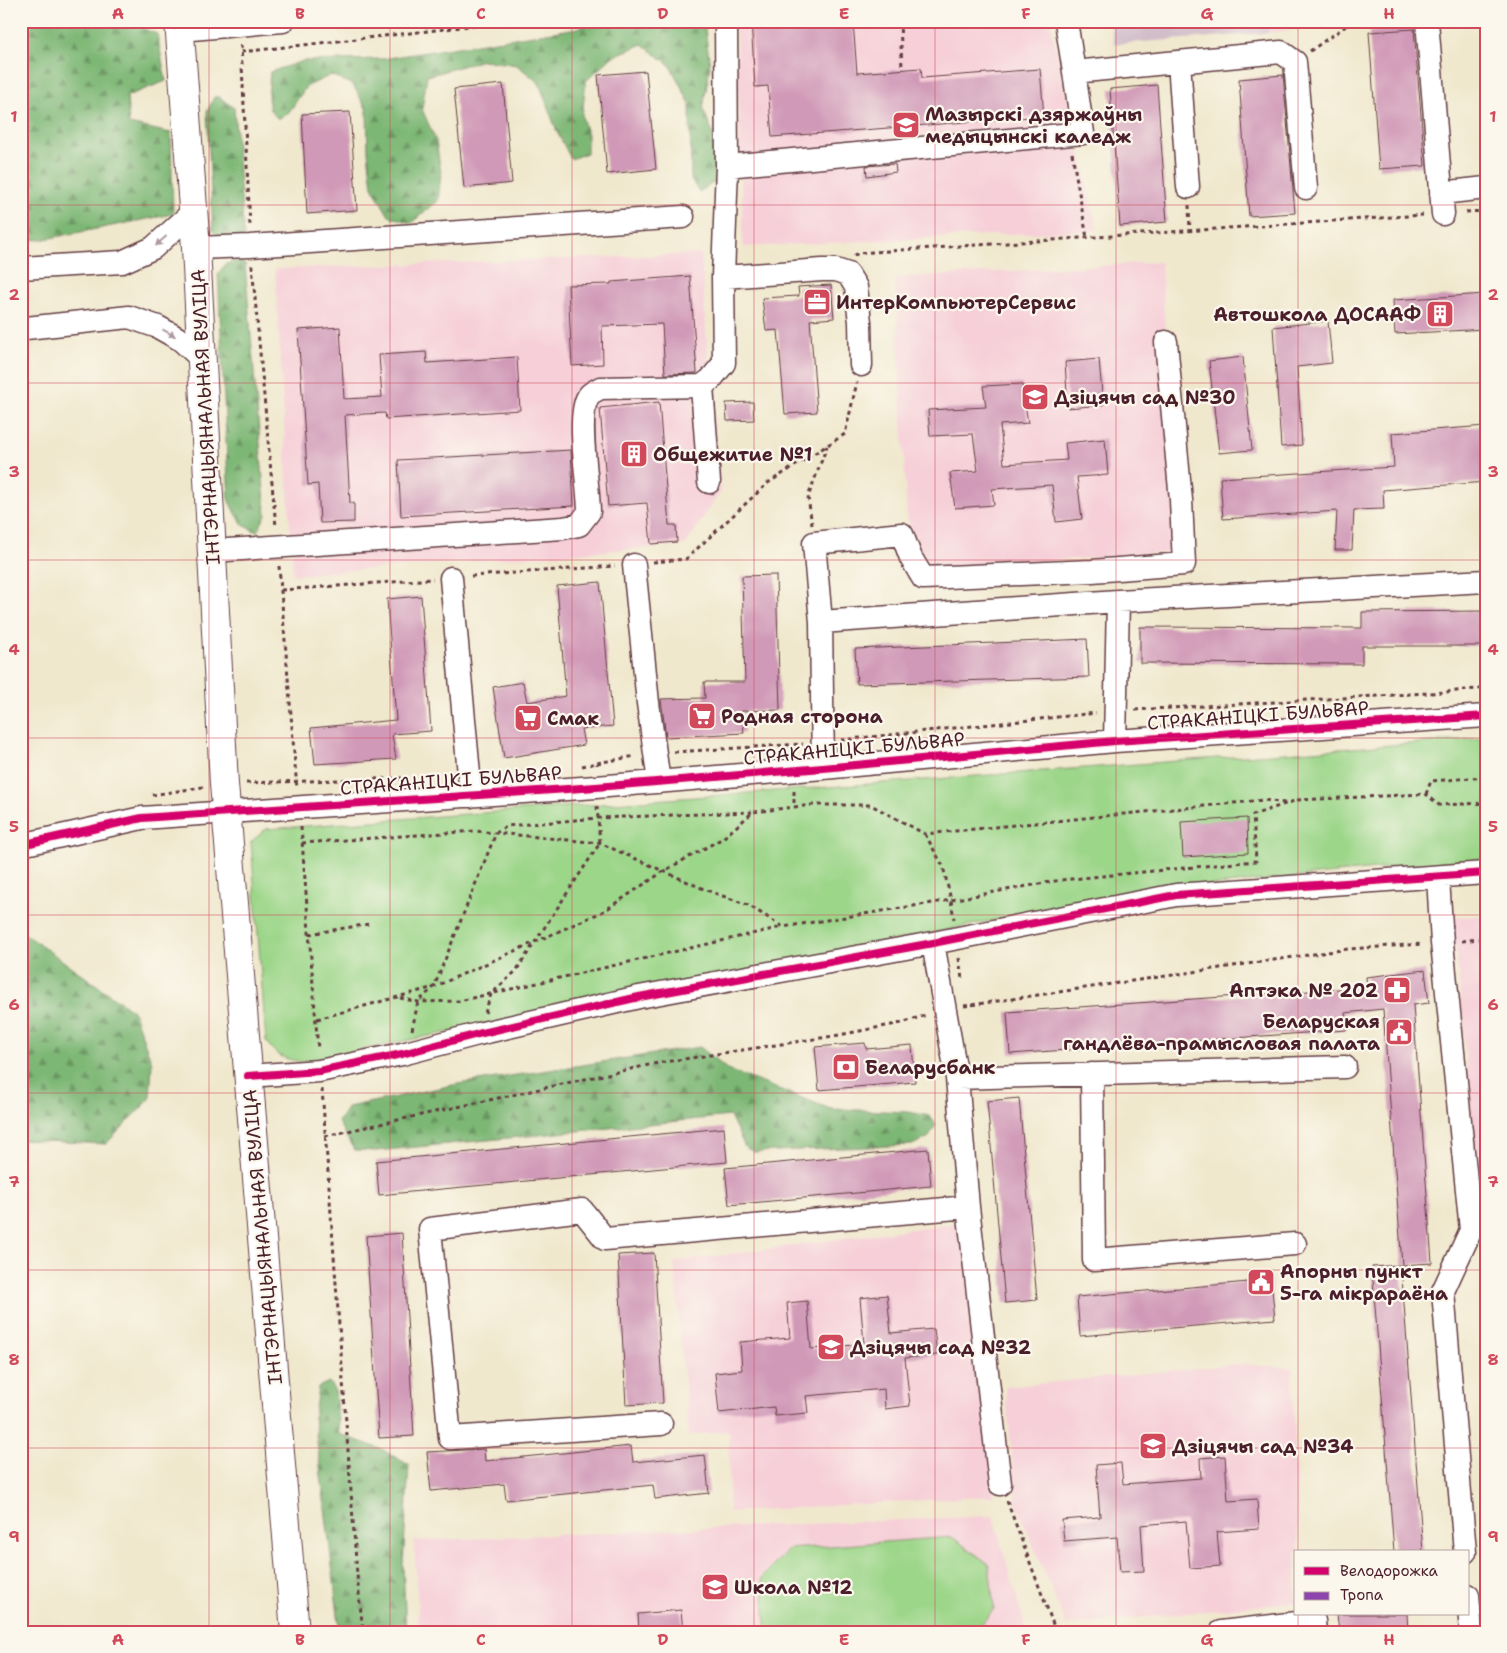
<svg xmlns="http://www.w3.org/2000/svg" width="1507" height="1653" viewBox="0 0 1507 1653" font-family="'Shantell Sans',sans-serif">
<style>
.built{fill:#f6cfd8}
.industrial{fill:#d1bdca}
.green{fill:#9cd689;stroke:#737a5a}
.forest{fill:url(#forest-firs);stroke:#646b50}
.building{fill:#d099b7}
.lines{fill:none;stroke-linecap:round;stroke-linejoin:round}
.minor-casing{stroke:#633d43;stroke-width:25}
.major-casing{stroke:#633d43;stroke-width:30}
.path{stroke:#633d43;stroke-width:3;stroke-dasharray:4 4;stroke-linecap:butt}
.minor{stroke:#fff;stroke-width:22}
.major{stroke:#fff;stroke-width:28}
.quiet{stroke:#8e44ad;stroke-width:6;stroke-dasharray:12 6;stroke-linecap:butt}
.cycleway-casing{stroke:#fbf7ec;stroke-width:11}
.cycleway{stroke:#d6006c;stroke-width:8}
.oneway{fill:#ae9aa0}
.grid{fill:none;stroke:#d1495b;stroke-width:1;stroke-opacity:0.55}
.labels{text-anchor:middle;stroke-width:4.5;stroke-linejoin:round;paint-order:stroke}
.poi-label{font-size:19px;font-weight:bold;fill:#4a1f2b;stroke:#fbf7ec;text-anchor:start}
.street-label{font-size:19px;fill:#4a1f2b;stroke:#fbf7ec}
.neatline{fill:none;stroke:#d1495b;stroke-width:2}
.grid-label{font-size:16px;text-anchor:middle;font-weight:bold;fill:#d1495b}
</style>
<defs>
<pattern id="forest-firs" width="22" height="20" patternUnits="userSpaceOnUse" patternTransform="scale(1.25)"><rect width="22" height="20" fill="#7db775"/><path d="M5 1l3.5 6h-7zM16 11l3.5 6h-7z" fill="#689460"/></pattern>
</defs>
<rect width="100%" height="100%" fill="#fbf7ec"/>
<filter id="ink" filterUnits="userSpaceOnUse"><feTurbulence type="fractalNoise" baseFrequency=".02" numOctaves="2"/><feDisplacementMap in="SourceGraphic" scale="10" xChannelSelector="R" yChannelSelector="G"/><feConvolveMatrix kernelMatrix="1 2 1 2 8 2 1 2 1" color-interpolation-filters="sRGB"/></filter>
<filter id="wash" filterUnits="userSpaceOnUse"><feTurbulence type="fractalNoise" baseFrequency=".0096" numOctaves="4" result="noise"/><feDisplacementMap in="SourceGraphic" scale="20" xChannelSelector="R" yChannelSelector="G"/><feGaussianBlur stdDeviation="1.12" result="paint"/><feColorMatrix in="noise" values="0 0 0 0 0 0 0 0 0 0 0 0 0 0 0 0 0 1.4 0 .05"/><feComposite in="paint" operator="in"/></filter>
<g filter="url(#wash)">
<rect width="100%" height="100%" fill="#f0e8cd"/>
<path class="built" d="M 736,21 L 1050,21 L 1097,230 L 743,247 Z
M 1268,21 L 1360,21 L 1268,33 Z
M 701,254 L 709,375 L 721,491 L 685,545 L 293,575 L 275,269 Z
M 1161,262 L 1177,552 L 925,569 L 907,517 L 895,278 Z
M 1486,915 L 1486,1169 L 1476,1170 L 1453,918 Z
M 970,1221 L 994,1496 L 729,1512 L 729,1431 L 689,1435 L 674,1262 Z
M 1239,1364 L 1292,1368 L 1299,1552 L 1296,1552 L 1296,1602 L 1066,1625 L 1017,1506 L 1005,1387 Z
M 993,1516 L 1027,1632 L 419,1632 L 414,1541 Z"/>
<path class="industrial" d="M 1110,21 L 1268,21 L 1268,33 L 1114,44 Z"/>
<path class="green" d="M 1486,738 L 1486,858 L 1117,895 L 302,1062 C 282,1058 277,1057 266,1041 L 251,842 L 266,829 Z
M 952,1537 L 989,1564 L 994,1609 L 975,1632 L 767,1632 L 762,1578 L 789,1549 Z"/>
<path class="forest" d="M 21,21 L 124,21 L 157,34 L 166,81 L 127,96 L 129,124 L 171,133 L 173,214 L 40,240 L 21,239 Z
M 592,21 L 704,21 L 710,66 L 703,109 L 713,133 L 716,181 L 699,192 L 691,180 L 690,104 L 670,65 L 642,44 L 612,57 L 586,81 L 582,116 L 587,134 L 587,153 L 571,159 L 557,132 L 539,83 L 517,65 L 483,60 L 427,76 L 422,109 L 436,141 L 441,173 L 438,201 L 411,223 L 389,216 L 372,187 L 368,152 L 367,110 L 353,85 L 331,75 L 306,87 L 289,112 L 278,119 L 270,110 L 268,99 L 270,72 L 303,61 L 382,59 L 578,28 Z
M 214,97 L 219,97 L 234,108 L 244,237 L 227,242 L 213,231 L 207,112 Z
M 236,261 L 245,264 L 266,515 L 257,532 L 243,525 L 229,502 L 218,273 L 226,264 Z
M 21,931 L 133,1011 L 152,1063 L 150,1099 L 106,1144 L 21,1140 Z
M 700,1047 L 728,1070 L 831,1109 L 908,1112 L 930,1116 L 936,1125 L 929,1137 L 912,1145 L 754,1152 L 745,1147 L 730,1116 L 377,1151 L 354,1150 L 338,1122 L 348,1107 L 458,1084 Z
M 329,1382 L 335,1391 L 339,1434 L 381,1449 L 409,1465 L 403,1565 L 406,1632 L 340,1632 L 314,1417 L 318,1387 Z"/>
<g id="blocks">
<path class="building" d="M 751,21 L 853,21 L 857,73 L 921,68 L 922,78 L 1040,69 L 1044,116 L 772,137 L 768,86 L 755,87 Z
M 1414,29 L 1425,166 L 1379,169 L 1369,32 Z
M 646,71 L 656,169 L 607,174 L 598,75 Z
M 1283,75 L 1295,213 L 1249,216 L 1239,79 Z
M 503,84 L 512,183 L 464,188 L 454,89 Z
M 1157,85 L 1167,222 L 1120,226 L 1110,89 Z
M 350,112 L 357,210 L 307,214 L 302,114 Z
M 895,164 L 896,172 L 867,176 L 866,166 Z
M 690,276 L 697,373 L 665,374 L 662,324 L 602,326 L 603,364 L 572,366 L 568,285 L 611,284 L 611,282 Z
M 831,285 L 834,318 L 810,320 L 817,412 L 785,414 L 778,330 L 766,331 L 762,298 L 799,296 L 798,287 Z
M 1486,294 L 1486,329 L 1395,334 L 1393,300 Z
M 1328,321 L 1332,363 L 1297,367 L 1302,445 L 1281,447 L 1273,327 Z
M 340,327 L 344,399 L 382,397 L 379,355 L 426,352 L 427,363 L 517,357 L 520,410 L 386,419 L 385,413 L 345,415 L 350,503 L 354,503 L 354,522 L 320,523 L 318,484 L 308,485 L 298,330 Z
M 1243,357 L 1252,450 L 1219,453 L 1209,361 Z
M 1099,359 L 1103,405 L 1068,408 L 1065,362 Z
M 1022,384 L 1028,423 L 1000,425 L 1004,464 L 1067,460 L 1065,443 L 1105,439 L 1108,475 L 1077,477 L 1082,519 L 1056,522 L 1052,485 L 992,489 L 994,505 L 955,508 L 950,473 L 978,471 L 973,434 L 930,436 L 928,410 L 986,407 L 983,386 Z
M 659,402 L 669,525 L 676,525 L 677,542 L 651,544 L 647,503 L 608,506 L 600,408 Z
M 753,402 L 754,420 L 727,421 L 726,403 Z
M 1486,426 L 1486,482 L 1383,490 L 1384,509 L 1354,510 L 1352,550 L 1335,550 L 1337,511 L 1223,519 L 1220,478 L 1394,467 L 1392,433 Z
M 571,450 L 574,506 L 401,516 L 398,460 Z
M 776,575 L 780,710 L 742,711 L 744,733 L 666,737 L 661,699 L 705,698 L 704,682 L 745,682 L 742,576 Z
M 600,582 L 613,726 L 581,729 L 584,745 L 504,758 L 493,687 L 523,682 L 527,702 L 566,696 L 557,586 Z
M 421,596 L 431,731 L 392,734 L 396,759 L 315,764 L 311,728 L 396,720 L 387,599 Z
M 1486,611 L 1486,646 L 1362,646 L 1362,664 L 1140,663 L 1140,627 L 1362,628 L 1362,612 Z
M 1087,639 L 1089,677 L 857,684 L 855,649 Z
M 1247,818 L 1248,853 L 1183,857 L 1181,822 Z
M 1425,970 L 1429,1003 L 1413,1005 L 1432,1263 L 1402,1265 L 1383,1009 L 1345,1013 L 1347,1030 L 1010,1054 L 1007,1012 L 1367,987 L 1366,977 Z
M 865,1043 L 866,1049 L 912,1045 L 915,1082 L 819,1090 L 815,1047 Z
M 1019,1098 L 1037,1300 L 1005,1303 L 987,1101 Z
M 724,1128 L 727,1162 L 379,1195 L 376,1161 Z
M 928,1149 L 931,1186 L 729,1205 L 725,1168 Z
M 402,1233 L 414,1436 L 379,1438 L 366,1236 Z
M 654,1253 L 663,1403 L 626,1405 L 618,1255 Z
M 1401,1265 L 1423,1552 L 1394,1552 L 1372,1267 Z
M 1271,1280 L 1275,1319 L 1080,1336 L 1077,1297 Z
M 887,1295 L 891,1333 L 934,1329 L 937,1355 L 905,1358 L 910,1406 L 885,1409 L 884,1389 L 806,1396 L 808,1413 L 775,1416 L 774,1407 L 719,1413 L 715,1373 L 742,1370 L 740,1342 L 790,1338 L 787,1303 L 807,1301 L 811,1349 L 864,1344 L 860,1298 Z
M 631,1446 L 633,1462 L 705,1455 L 709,1493 L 655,1499 L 653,1485 L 506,1500 L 504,1484 L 431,1491 L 427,1452 L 484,1449 L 485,1461 Z
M 1225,1456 L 1228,1501 L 1257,1499 L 1259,1529 L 1217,1532 L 1220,1566 L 1190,1568 L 1186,1521 L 1141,1525 L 1144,1571 L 1120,1572 L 1117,1537 L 1064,1541 L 1062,1520 L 1100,1517 L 1096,1465 L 1121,1463 L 1123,1484 L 1201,1478 L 1200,1458 Z
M 681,1610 L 683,1632 L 639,1632 L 638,1614 Z
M 1337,1614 L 1407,1614 L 1408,1632 L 1339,1632 Z"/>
</g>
</g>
<g filter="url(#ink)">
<use href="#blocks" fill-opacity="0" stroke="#633d43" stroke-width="1"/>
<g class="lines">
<defs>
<path id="minor" d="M 1066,21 L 1074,72 L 1281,52 L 1295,62 L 1306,188
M 1427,21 L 1443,214
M 180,30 L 283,21
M 1179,62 L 1188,187
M 727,166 L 1083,133 L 1074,72
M 1441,193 L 1486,188
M 196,248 L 250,246 L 683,217
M 21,268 L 122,262 L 153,248 L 194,211
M 723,277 L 727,166 L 726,21
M 21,327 L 26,328 L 129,317 L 158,327 L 181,340 L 203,360
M 702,386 L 709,482
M 211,551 L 563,528 L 579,525 L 589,512 C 589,486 576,416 588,397 C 590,392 596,391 600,388 L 702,386 L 711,379 L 724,363 L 723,277 L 822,270 L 836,270 L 848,274 L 856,287 L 860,322 L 861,365
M 634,565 L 648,703 L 659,782
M 451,578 L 471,796
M 821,622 L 814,543 L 902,534 L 911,558 L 923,578 L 1092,571 L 1184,564 L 1181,500 L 1166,342
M 1115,741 L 1118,601
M 823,768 L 821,622 L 1118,601 L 1486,581
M 21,845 L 142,818 L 596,787 L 823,768 L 1115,741 L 1486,716
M 1438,877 L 1442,943 L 1471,1230 L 1443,1291 L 1465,1552
M 1092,1074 L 1094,1260 L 1295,1244
M 248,1076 L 319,1071 L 402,1054 L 478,1034 L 639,997 L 933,943 L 1176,895 L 1486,873
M 957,1078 L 1345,1067
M 968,1207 L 1000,1484
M 661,1424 L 450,1438 L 430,1229 L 582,1210 L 605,1239 L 968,1207 L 957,1078 L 933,943
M 1468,1595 L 1471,1632
M 1221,1632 L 1314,1621 L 1315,1632"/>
<path id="major" d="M 179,21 L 196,248 L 224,784 L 295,1632"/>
</defs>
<use href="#minor" class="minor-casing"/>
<use href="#major" class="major-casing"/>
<path class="path" d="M 900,21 L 902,69
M 241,45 L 250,226
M 1310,51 L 1353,21
M 241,52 L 463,27 L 492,21
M 1072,153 L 1087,238
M 1189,205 L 1190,232
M 1466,212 L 1486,211
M 854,256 L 858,253 L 1423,215
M 252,265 L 276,527
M 812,525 L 808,497 L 827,446
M 653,562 L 686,559 L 768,483 L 845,434 L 857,382
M 279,566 L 297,789
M 471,576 L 615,566
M 281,590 L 433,579
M 1135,710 L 1446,692 L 1486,688
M 841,740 L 1096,713
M 674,752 L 803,744
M 597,763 L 636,756
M 582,766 L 597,763 L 597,765
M 246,783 L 405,778
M 794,791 L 794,807 L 813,805 L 871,805 L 925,834 L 1264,800 L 1285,803
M 1426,794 L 1431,781 L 1486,777
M 152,795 L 203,787
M 301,827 L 318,1050
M 925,834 L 943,866 L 951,900 L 1061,880 L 1256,861 L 1253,815 L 1297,800 L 1426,794 L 1439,805 L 1486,803
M 302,843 L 475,831 L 600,843 L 706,890 L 748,905 L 783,927 L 951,900 L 954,919
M 309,934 L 369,924
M 1462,941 L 1486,938
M 959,958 L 962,979
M 400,998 L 418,1002 L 459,1001 L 782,927
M 964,1006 L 1348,949 L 1423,944
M 485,1013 L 491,994 L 516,971 L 600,843 L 597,806
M 317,1019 L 434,987 L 604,911 L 664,871 L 723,838 L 753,812 L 794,807
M 412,1030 L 418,1002 L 434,987 L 496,833 L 506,826 L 598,818 L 752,812
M 322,1089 L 357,1575 L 363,1632
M 325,1136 L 658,1063 L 834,1036 L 902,1023 L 926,1015
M 1007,1501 L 1056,1632"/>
<use href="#minor" class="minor"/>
<use href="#major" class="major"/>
<path class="quiet" d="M 166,21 L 180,30"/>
<defs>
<path id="cycleway" d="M 21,845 L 142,818 L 596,787 L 823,768 L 1115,741 L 1486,716
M 248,1076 L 319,1071 L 402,1054 L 478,1034 L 639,997 L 933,943 L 1176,895 L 1486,873"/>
</defs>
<use href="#cycleway" class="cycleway-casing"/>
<use href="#cycleway" class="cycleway"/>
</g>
<defs><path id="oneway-solid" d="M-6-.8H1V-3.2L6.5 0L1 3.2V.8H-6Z" transform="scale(1.25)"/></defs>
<g class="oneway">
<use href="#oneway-solid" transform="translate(161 241) rotate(138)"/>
<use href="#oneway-solid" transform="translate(169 333) rotate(29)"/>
</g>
</g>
<path class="grid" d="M 209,21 L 209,1632M 390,21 L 390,1632M 572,21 L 572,1632M 754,21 L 754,1632M 935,21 L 935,1632M 1116,21 L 1116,1632M 1298,21 L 1298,1552M 21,205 L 1486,205M 21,383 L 1486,383M 21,560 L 1486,560M 21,738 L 1486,738M 21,915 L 1486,915M 21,1093 L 1486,1093M 21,1270 L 1486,1270M 21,1448 L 1486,1448M 1298,1614 L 1298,1632"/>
<defs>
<symbol id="university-square" viewBox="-11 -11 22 22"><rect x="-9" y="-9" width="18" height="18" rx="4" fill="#d1495b" stroke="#fbf7ec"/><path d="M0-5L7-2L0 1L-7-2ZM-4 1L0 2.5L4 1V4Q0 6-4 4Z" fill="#fff"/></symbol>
<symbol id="office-square" viewBox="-11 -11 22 22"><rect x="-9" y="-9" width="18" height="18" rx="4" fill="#d1495b" stroke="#fbf7ec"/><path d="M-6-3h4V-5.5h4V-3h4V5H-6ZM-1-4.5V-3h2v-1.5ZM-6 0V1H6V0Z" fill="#fff"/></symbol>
<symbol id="building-square" viewBox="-11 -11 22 22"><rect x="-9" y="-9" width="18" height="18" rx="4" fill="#d1495b" stroke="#fbf7ec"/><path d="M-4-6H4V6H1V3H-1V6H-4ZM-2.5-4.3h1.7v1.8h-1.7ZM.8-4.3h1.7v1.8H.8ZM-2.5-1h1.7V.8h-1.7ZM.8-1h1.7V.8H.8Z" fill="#fff"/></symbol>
<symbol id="school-square" viewBox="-11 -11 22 22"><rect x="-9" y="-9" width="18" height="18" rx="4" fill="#d1495b" stroke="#fbf7ec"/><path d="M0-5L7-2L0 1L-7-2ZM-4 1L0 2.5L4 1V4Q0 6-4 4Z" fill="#fff"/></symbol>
<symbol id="supermarket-square" viewBox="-11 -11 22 22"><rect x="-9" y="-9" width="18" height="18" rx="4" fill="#d1495b" stroke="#fbf7ec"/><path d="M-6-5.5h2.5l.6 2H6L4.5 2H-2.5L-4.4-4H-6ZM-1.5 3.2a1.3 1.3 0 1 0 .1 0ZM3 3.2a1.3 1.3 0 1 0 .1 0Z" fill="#fff"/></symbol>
<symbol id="pharmacy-square" viewBox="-11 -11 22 22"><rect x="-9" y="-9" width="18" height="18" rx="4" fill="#d1495b" stroke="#fbf7ec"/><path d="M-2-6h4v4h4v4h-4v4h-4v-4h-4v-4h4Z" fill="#fff"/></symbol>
<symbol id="civic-square" viewBox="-11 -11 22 22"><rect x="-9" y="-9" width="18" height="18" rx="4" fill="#d1495b" stroke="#fbf7ec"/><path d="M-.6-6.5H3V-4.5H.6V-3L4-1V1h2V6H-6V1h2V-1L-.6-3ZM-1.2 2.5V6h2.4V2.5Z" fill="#fff"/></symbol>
<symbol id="bank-square" viewBox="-11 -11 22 22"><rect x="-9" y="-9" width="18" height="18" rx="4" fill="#d1495b" stroke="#fbf7ec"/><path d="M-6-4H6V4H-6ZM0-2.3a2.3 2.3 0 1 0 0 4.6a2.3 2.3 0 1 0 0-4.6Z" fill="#fff"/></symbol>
</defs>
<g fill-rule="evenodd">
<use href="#university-square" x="890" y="109" width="32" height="32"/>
<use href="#office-square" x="801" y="286" width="32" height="32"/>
<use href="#building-square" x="1424" y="298" width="32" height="32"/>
<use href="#school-square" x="1019" y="381" width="32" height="32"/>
<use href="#building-square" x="618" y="438" width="32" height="32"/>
<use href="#supermarket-square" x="686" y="700" width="32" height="32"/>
<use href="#supermarket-square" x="512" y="702" width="32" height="32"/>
<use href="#pharmacy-square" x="1381" y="974" width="32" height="32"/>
<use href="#civic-square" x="1383" y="1016" width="32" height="32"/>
<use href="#bank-square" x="830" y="1051" width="32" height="32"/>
<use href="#civic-square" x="1245" y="1266" width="32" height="32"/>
<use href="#school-square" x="815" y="1331" width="32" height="32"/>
<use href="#school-square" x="1137" y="1430" width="32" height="32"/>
<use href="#school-square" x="699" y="1571" width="32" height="32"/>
</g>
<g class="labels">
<g class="poi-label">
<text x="925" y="121">Мазырскі дзяржаўны<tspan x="925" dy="22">медыцынскі каледж</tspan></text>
<text x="836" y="309">ИнтерКомпьютерСервис</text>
<text x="1421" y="321" text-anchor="end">Автошкола ДОСААФ</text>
<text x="1054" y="404">Дзіцячы сад №30</text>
<text x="653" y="461">Общежитие №1</text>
<text x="721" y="723">Родная сторона</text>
<text x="547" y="725">Смак</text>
<text x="1378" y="997" text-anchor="end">Аптэка № 202</text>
<text x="1380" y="1028" text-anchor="end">Беларуская<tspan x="1380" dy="22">гандлёва-прамысловая палата</tspan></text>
<text x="865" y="1074">Беларусбанк</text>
<text x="1280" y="1278">Апорны пункт<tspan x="1280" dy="22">5-га мікрараёна</tspan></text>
<text x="850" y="1354">Дзіцячы сад №32</text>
<text x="1172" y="1453">Дзіцячы сад №34</text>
<text x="734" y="1594">Школа №12</text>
</g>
<g class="street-label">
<text transform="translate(205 417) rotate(-93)" y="7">ІНТЭРНАЦЫЯНАЛЬНАЯ ВУЛІЦА</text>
<text transform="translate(1258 715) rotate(-4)" y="7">СТРАКАНІЦКІ БУЛЬВАР</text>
<text transform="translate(854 748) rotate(-5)" y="7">СТРАКАНІЦКІ БУЛЬВАР</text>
<text transform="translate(451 780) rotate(-4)" y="7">СТРАКАНІЦКІ БУЛЬВАР</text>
<text transform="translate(262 1237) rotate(-95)" y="7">ІНТЭРНАЦЫЯНАЛЬНАЯ ВУЛІЦА</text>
</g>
</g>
<rect width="1507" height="1653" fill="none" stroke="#fbf7ec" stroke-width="55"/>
<rect x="1294" y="1550" width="175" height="65" fill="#fbf7ec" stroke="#b4a19f"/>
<rect x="1304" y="1567" width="25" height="8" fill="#d6006c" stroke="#b4a19f"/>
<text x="1340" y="1576" font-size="15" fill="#4a1f2b">Велодорожка</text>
<rect x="1304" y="1592" width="25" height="8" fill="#8e44ad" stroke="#b4a19f"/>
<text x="1340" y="1600" font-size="15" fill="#4a1f2b">Тропа</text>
<rect x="28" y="28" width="1452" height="1598" class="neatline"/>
<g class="grid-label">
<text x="118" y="19">A</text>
<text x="300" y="19">B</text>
<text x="481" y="19">C</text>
<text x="663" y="19">D</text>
<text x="844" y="19">E</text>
<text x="1026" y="19">F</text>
<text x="1207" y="19">G</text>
<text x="1389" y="19">H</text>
<text x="14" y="122">1</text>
<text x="1493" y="122">1</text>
<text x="14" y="300">2</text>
<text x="1493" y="300">2</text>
<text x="14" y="477">3</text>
<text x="1493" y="477">3</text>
<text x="14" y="655">4</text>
<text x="1493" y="655">4</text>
<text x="14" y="832">5</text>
<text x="1493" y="832">5</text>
<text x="14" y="1010">6</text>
<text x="1493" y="1010">6</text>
<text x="14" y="1187">7</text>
<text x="1493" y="1187">7</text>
<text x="14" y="1365">8</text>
<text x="1493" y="1365">8</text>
<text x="14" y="1542">9</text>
<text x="1493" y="1542">9</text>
<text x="118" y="1645">A</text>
<text x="300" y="1645">B</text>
<text x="481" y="1645">C</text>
<text x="663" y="1645">D</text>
<text x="844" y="1645">E</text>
<text x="1026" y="1645">F</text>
<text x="1207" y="1645">G</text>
<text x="1389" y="1645">H</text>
</g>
</svg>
